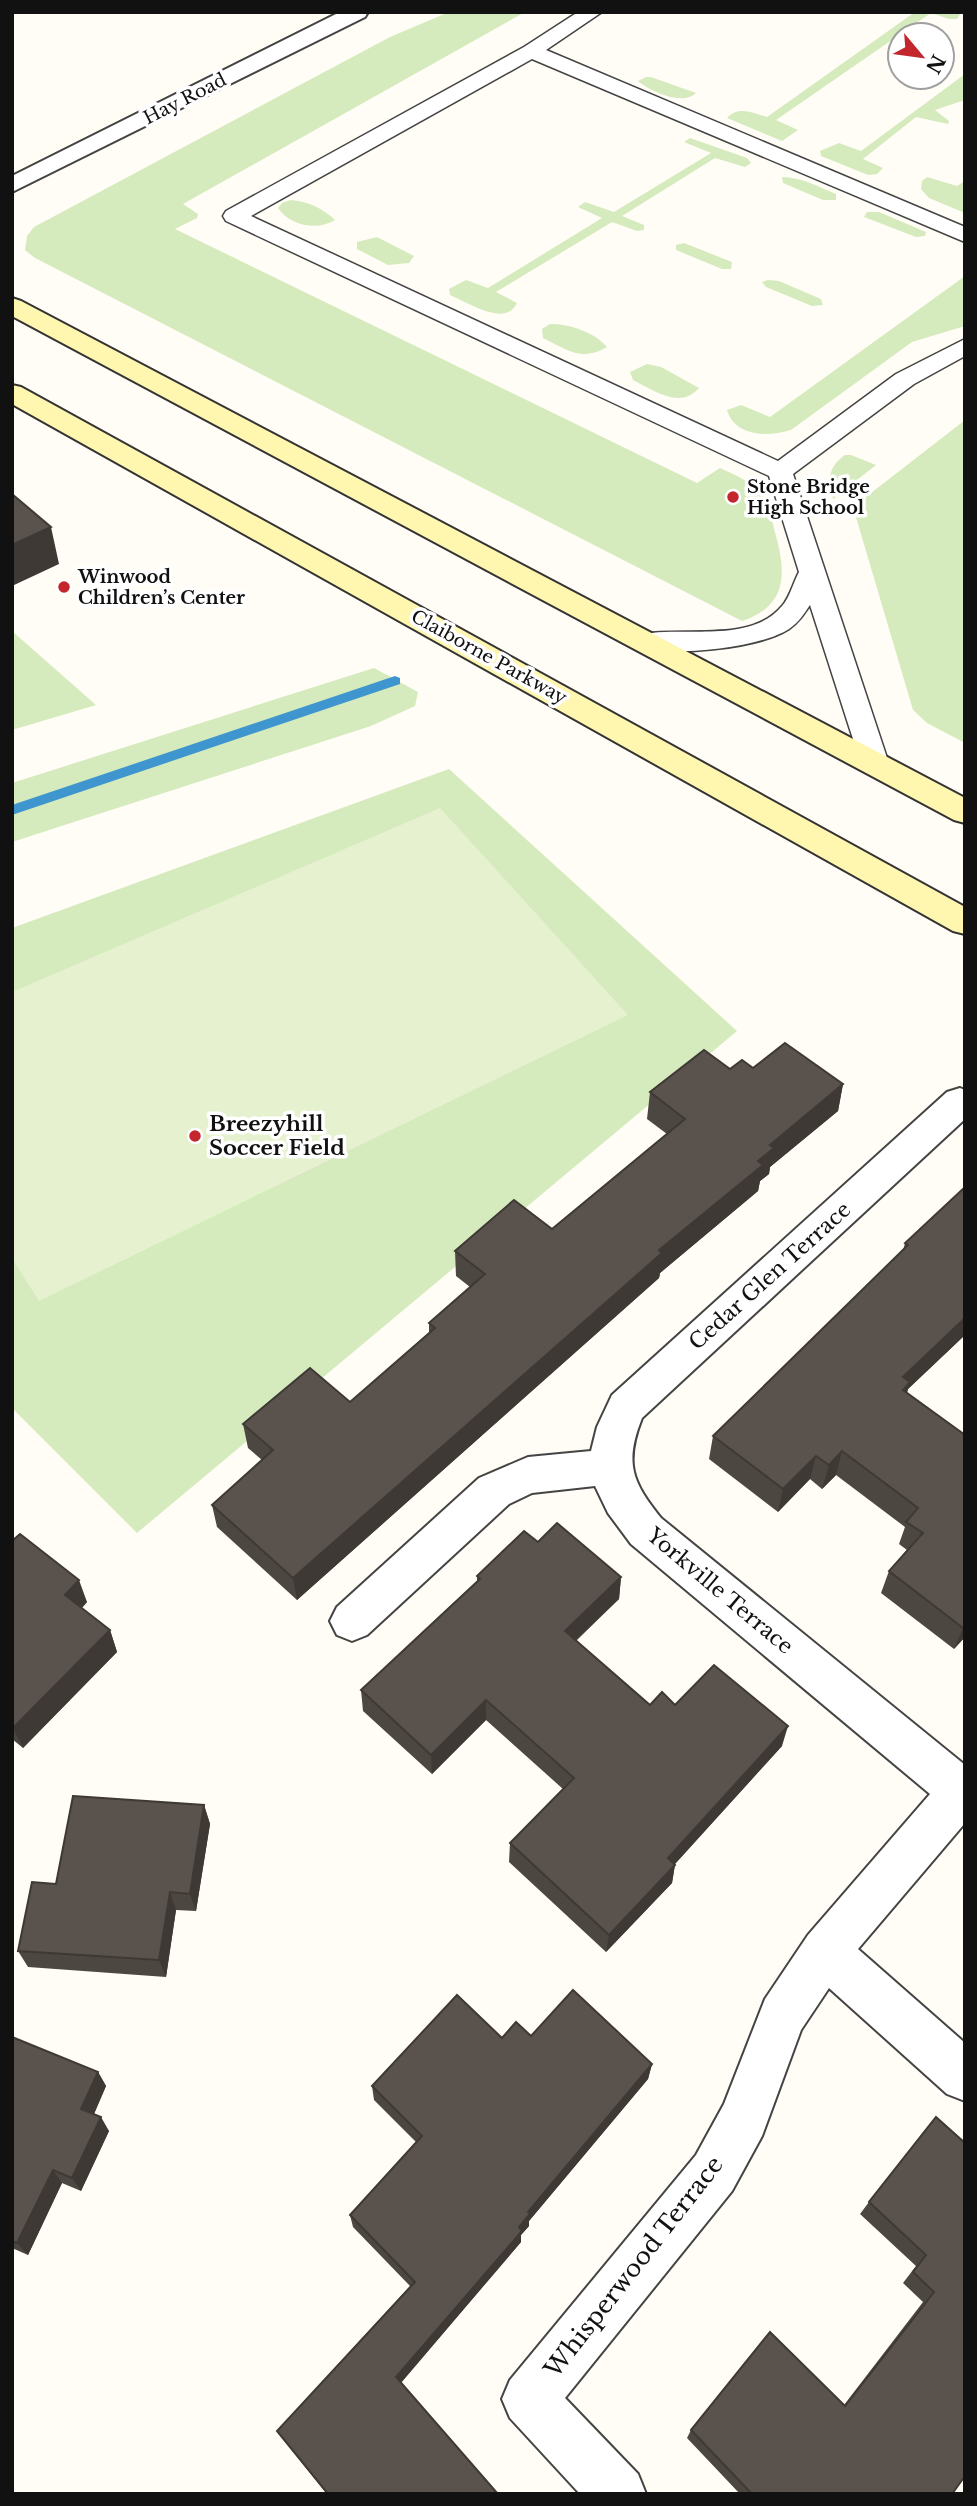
<svg xmlns="http://www.w3.org/2000/svg" width="977" height="2506" viewBox="0 0 977 2506" font-family="'Libre Baskerville',serif">
<style>
.green{fill:#d5ebbd}
.pitch{fill:#e6f2cf}
.lines{fill:none;stroke-linecap:round;stroke-linejoin:round}
.stream{fill:#3f96cf;fill-rule:evenodd}
.service-casing{stroke:#444;stroke-width:3}
.minor-casing{stroke:#444;stroke-width:4}
.tertiary-casing{stroke:#444;stroke-width:4}
.secondary-casing{stroke:#333;stroke-width:4}
.service{fill:#fff;fill-rule:evenodd}
.minor{fill:#fff;fill-rule:evenodd}
.tertiary{fill:#fff;fill-rule:evenodd}
.secondary{fill:#fff6b0;fill-rule:evenodd}
.wall{fill:#4d4742}
.shaded-wall{fill:#3f3936}
.building{fill:#5a524d;stroke:#3f3936;stroke-width:2}
.poi-dot{fill:#c4262e;stroke:#fff;stroke-width:2.5}
.labels{text-anchor:middle;stroke-width:7;stroke-linejoin:round;paint-order:stroke}
.far-street-label{font-size:18px;fill:#111;stroke:#fff}
.far-poi-label{font-size:18px;font-weight:bold;fill:#111;stroke:#fff;text-anchor:start}
.poi-label{font-size:21px;font-weight:bold;fill:#111;stroke:#fff;text-anchor:start}
.street-label{font-size:21px;fill:#111;stroke:#fff}
.near-street-label{font-size:24px;fill:#111;stroke:#fff}
</style>
<rect width="100%" height="100%" fill="#fffdf5"/>
<path class="green" d="M 449,12 L 525,12 L 183,204 L 198,214 L 197,218 L 175,229 L 697,483 L 720,468 C 735,475 755,483 764,498 C 769,506 772,519 774,529 C 786,570 790,605 742,621 L 35,258 L 25,250 L 27,236 L 34,227 L 390,37 Z
M 915,12 L 960,14 L 957,19 L 949,19 L 931,13 L 776,120 L 798,130 L 782,141 L 727,118 C 739,105 753,113 767,117 Z
M 965,74 L 965,100 L 935,110 L 949,121 L 948,124 L 916,117 L 863,159 L 883,168 L 877,174 L 868,175 L 821,156 L 820,151 L 839,143 L 861,151 Z
M 646,77 L 651,77 L 696,93 C 683,106 651,92 638,81 Z
M 690,138 L 747,158 L 751,163 L 745,167 L 715,158 L 622,216 L 644,225 L 644,230 L 637,231 L 612,222 L 496,292 L 517,303 C 506,328 467,302 450,295 L 449,289 L 466,280 L 488,288 L 602,218 L 578,207 L 585,202 L 614,212 L 711,153 L 684,142 Z
M 782,177 C 801,177 819,187 836,194 L 836,200 L 823,200 L 783,183 Z
M 927,177 L 957,186 L 965,181 L 965,213 L 929,198 L 921,189 L 922,181 Z
M 291,200 C 307,201 324,209 335,220 C 318,231 290,226 278,208 L 282,203 Z
M 867,212 L 879,212 L 926,232 L 925,236 L 916,237 L 864,217 Z
M 377,237 L 414,256 L 409,263 L 388,265 L 357,249 L 357,242 Z
M 684,243 L 732,262 L 731,269 L 722,269 L 676,250 L 676,245 Z
M 965,276 L 965,326 L 912,342 L 791,430 C 769,437 735,437 727,410 L 741,405 L 770,417 Z
M 768,280 L 779,281 L 821,299 L 823,305 L 812,306 L 766,287 L 762,282 Z
M 550,324 C 570,324 594,332 607,347 C 581,362 568,350 543,338 L 542,329 Z
M 647,364 L 661,367 L 699,388 C 680,410 653,390 633,380 L 630,372 Z
M 965,420 L 965,743 L 927,723 L 913,710 L 853,507 Z
M 845,455 L 851,455 L 876,465 L 833,499 C 828,480 827,468 845,455 Z
M 12,631 L 96,705 L 12,730 Z
M 374,668 L 418,692 L 415,706 L 371,726 L 12,842 L 12,783 Z
M 449,769 L 737,1031 L 137,1533 L 12,1408 L 12,928 Z"/>
<path class="pitch" d="M 440,808 L 628,1015 L 39,1301 L 12,1258 L 12,992 Z"/>
<g class="lines">
<path class="stream" d="M 395,676 L 400,678 L 400,684 L 12,815 L 12,805 Z"/>
<defs>
<path id="service" d="M 578,12 L 602,12 L 546,50 L 965,227 L 965,242 L 532,59 L 251,216 L 778,461 L 896,374 L 965,339 L 965,356 L 914,384 L 793,474 L 889,764 L 885,771 L 875,774 L 865,771 L 861,764 L 810,605 C 804,614 798,623 789,629 C 758,649 669,657 634,648 L 630,642 L 634,636 C 678,624 749,646 782,606 C 790,597 793,583 799,572 L 769,476 L 226,221 L 223,216 L 226,211 L 524,47 Z"/>
<path id="minor" d="M 960,1088 L 965,1090 L 965,1119 L 642,1418 C 624,1463 632,1482 661,1518 L 965,1765 L 965,1823 L 858,1949 L 965,2043 L 965,2101 L 947,2094 L 829,1988 L 801,2030 L 762,2136 L 732,2191 L 565,2398 L 638,2474 L 646,2494 L 580,2494 L 510,2418 L 502,2399 L 510,2380 L 696,2155 L 724,2104 L 765,1999 L 808,1935 L 930,1794 L 631,1544 L 608,1513 L 595,1486 L 532,1493 L 509,1504 L 367,1635 L 352,1641 L 337,1635 L 330,1621 L 337,1607 L 479,1478 L 528,1457 L 591,1451 L 597,1427 L 612,1395 L 947,1092 Z"/>
<path id="tertiary" d="M 340,12 L 368,12 L 365,17 L 12,192 L 12,176 Z"/>
<path id="secondary" d="M 12,298 L 21,301 L 965,798 L 965,823 L 954,820 L 12,316 Z
M 12,385 L 21,387 L 965,907 L 965,934 L 953,931 L 12,404 Z"/>
</defs>
<use href="#service" class="service-casing"/>
<use href="#minor" class="minor-casing"/>
<use href="#tertiary" class="tertiary-casing"/>
<use href="#secondary" class="secondary-casing"/>
<use href="#service" class="service"/>
<use href="#minor" class="minor"/>
<use href="#tertiary" class="tertiary"/>
<use href="#secondary" class="secondary"/>
</g>
<path class="wall" d="M 753,1068 L 843,1084 L 838,1111 L 770,1167 L 769,1174 L 760,1181 L 758,1191 L 660,1273 L 659,1278 L 297,1600 L 217,1527 L 212,1505 L 262,1460 L 248,1448 L 243,1424 L 350,1402 L 429,1334 L 429,1323 L 470,1287 L 456,1276 L 455,1251 L 552,1229 L 667,1134 L 647,1119 L 650,1092 L 730,1069 Z
M 965,1187 L 965,1335 L 908,1389 L 907,1393 L 965,1435 L 965,1637 L 954,1649 L 881,1593 L 889,1571 L 907,1550 L 899,1544 L 905,1527 L 836,1475 L 822,1489 L 810,1479 L 778,1512 L 709,1459 L 713,1436 L 903,1251 L 905,1243 Z
M 12,1541 L 87,1602 L 82,1608 L 110,1630 L 117,1652 L 23,1748 L 12,1739 Z
M 538,1542 L 621,1577 L 619,1599 L 576,1641 L 650,1705 L 675,1705 L 782,1746 L 675,1864 L 672,1883 L 606,1952 L 509,1862 L 510,1843 L 563,1789 L 486,1720 L 432,1774 L 363,1711 L 361,1690 L 477,1581 L 477,1576 Z
M 204,1805 L 210,1824 L 196,1911 L 176,1910 L 166,1977 L 28,1967 L 18,1951 L 56,1884 Z
M 531,2036 L 652,2064 L 648,2079 L 529,2221 L 529,2226 L 521,2235 L 521,2242 L 401,2383 L 498,2494 L 327,2494 L 277,2431 L 410,2286 L 353,2227 L 350,2215 L 416,2142 L 374,2100 L 372,2086 L 502,2038 Z
M 12,2037 L 98,2072 L 106,2086 L 94,2114 L 109,2131 L 81,2191 L 62,2183 L 28,2255 L 12,2248 Z
M 936,2117 L 952,2494 L 740,2494 L 687,2438 L 691,2430 L 844,2405 L 923,2302 L 903,2283 L 916,2266 L 860,2214 L 869,2202 Z"/>
<path class="shaded-wall" d="M 51,527 L 59,564 L 12,586 L 12,545 Z
M 843,1084 L 838,1111 L 770,1167 L 769,1174 L 760,1181 L 758,1191 L 660,1273 L 659,1278 L 297,1600 L 293,1578 L 758,1161 L 770,1145 Z
M 965,1318 L 965,1335 L 908,1389 L 903,1406 L 903,1377 Z
M 842,1451 L 836,1475 L 822,1489 L 829,1465 Z
M 816,1456 L 810,1479 L 778,1512 L 783,1489 Z
M 621,1577 L 619,1599 L 563,1652 L 565,1631 Z
M 79,1580 L 87,1602 L 73,1617 L 65,1595 Z
M 965,1626 L 965,1637 L 954,1649 L 963,1628 Z
M 110,1630 L 117,1652 L 23,1748 L 13,1728 Z
M 486,1700 L 486,1720 L 432,1774 L 431,1755 Z
M 788,1726 L 782,1746 L 664,1876 L 668,1858 Z
M 204,1805 L 210,1824 L 196,1911 L 190,1894 Z
M 675,1865 L 672,1883 L 606,1952 L 609,1935 Z
M 170,1892 L 176,1910 L 166,1977 L 159,1960 Z
M 652,2064 L 648,2079 L 529,2221 L 529,2226 L 521,2235 L 521,2242 L 398,2386 L 396,2377 L 519,2227 L 528,2212 Z
M 98,2072 L 106,2086 L 90,2123 L 81,2109 Z
M 101,2117 L 109,2131 L 81,2191 L 72,2178 Z
M 53,2170 L 62,2183 L 28,2255 L 17,2243 Z"/>
<path class="building" d="M 12,494 L 51,527 L 12,545 Z
M 785,1043 L 843,1084 L 770,1145 L 774,1148 L 758,1161 L 763,1165 L 659,1250 L 662,1253 L 293,1578 L 212,1505 L 273,1450 L 243,1424 L 310,1368 L 350,1402 L 435,1328 L 429,1323 L 485,1274 L 455,1251 L 514,1200 L 552,1229 L 685,1119 L 650,1092 L 704,1050 L 730,1069 L 742,1060 L 753,1068 Z
M 965,1187 L 965,1318 L 903,1377 L 910,1382 L 903,1390 L 965,1435 L 965,1626 L 963,1628 L 889,1571 L 923,1533 L 906,1522 L 918,1508 L 842,1451 L 829,1465 L 816,1456 L 783,1489 L 713,1436 L 908,1245 L 905,1243 Z
M 557,1523 L 621,1577 L 565,1631 L 650,1705 L 662,1692 L 675,1705 L 714,1665 L 788,1726 L 668,1858 L 675,1865 L 609,1935 L 510,1843 L 574,1778 L 486,1700 L 431,1755 L 361,1690 L 480,1579 L 477,1576 L 524,1531 L 538,1542 Z
M 20,1534 L 79,1580 L 65,1595 L 110,1630 L 13,1728 L 12,1727 L 12,1541 Z
M 73,1796 L 204,1805 L 190,1894 L 170,1892 L 159,1960 L 18,1951 L 32,1882 L 56,1884 Z
M 573,1990 L 652,2064 L 528,2212 L 530,2214 L 519,2227 L 522,2231 L 396,2377 L 498,2494 L 328,2494 L 277,2431 L 415,2282 L 350,2215 L 422,2136 L 372,2086 L 457,1995 L 502,2038 L 516,2022 L 531,2036 Z
M 12,2037 L 98,2072 L 81,2109 L 101,2117 L 72,2178 L 53,2170 L 17,2243 L 12,2241 Z
M 936,2117 L 965,2143 L 965,2476 L 952,2494 L 752,2494 L 691,2430 L 770,2332 L 845,2406 L 934,2292 L 913,2272 L 926,2255 L 869,2202 Z"/>
<g class="poi-dot">
<circle cx="733" cy="497" r="7"/>
<circle cx="64" cy="587" r="7"/>
<circle cx="195" cy="1136" r="7"/>
</g>
<g class="labels">
<g class="far-street-label">
<text transform="translate(185 99) rotate(-27)" y="6">Hay Road</text>
<text transform="translate(489 657) rotate(29)" y="6">Claiborne Parkway</text>
</g>
<g class="far-poi-label">
<text x="747" y="493">Stone Bridge<tspan x="747" dy="21">High School</tspan></text>
<text x="78" y="583">Winwood<tspan x="78" dy="21">Children’s Center</tspan></text>
</g>
<g class="poi-label">
<text x="209" y="1131">Breezyhill<tspan x="209" dy="24">Soccer Field</tspan></text>
</g>
<g class="street-label">
<text transform="translate(770 1276) rotate(-42)" y="7">Cedar Glen Terrace</text>
<text transform="translate(720 1591) rotate(40)" y="7">Yorkville Terrace</text>
</g>
<g class="near-street-label">
<text transform="translate(634 2267) rotate(-52)" y="8">Whisperwood Terrace</text>
</g>
</g>
<rect width="977" height="2506" fill="none" stroke="#111111" stroke-width="28"/>
<g transform="translate(921 56) rotate(119)"><circle r="33" fill="#ffffff" stroke="#a0a0a0" stroke-width="2"/>
<path d="M0-5L12 26L0 18L-12 26Z" fill="#c4262e"/>
<text y="-10" font-size="19" font-weight="bold" text-anchor="middle" fill="#111111">N</text>
</g>
</svg>
